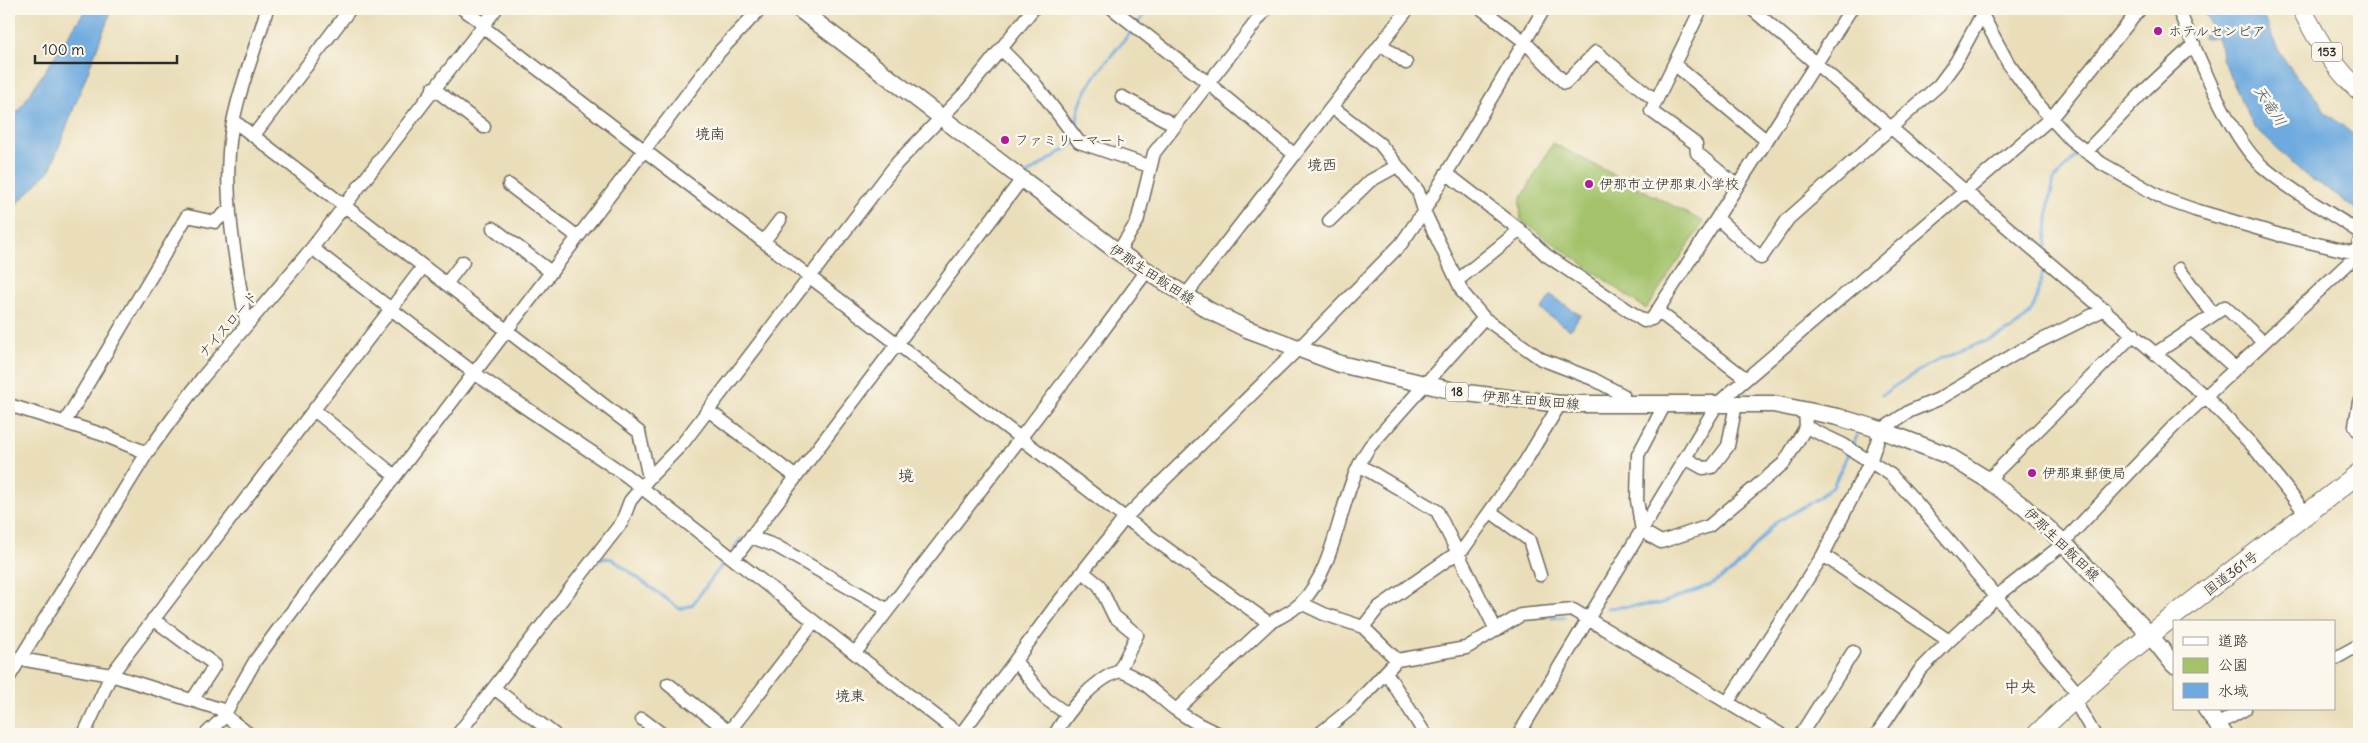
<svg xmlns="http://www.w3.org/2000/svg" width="2368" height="743" viewBox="0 0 2368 743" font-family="Delius,'Klee One',sans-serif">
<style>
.green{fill:#a3c26a;stroke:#67764a}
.water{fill:#6eaadf;stroke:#4c6a85}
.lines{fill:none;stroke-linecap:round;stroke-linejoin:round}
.stream{stroke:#6eaadf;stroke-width:3}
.minor-casing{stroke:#6e6a5d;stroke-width:15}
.major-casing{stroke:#6e6a5d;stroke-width:19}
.highway-casing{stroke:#6e6a5d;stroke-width:21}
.minor{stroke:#fff;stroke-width:12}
.major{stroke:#fff;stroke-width:16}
.highway{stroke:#fff;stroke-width:19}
.poi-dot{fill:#b5179e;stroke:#fbf7ec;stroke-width:2}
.labels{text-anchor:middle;stroke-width:5;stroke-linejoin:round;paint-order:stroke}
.shield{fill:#fbf7ec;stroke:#696865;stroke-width:1}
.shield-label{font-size:12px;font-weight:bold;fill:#2b2b2b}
.poi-label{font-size:14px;fill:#2b2b2b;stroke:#fbf7ec;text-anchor:start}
.street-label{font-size:14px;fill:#2b2b2b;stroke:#fbf7ec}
.water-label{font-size:15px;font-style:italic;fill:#42576a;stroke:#fbf7ec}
.neighbourhood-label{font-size:15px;fill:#2b2b2b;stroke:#fbf7ec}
.quarter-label{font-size:16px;fill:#2b2b2b;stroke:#fbf7ec}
</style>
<rect width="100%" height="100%" fill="#fbf7ec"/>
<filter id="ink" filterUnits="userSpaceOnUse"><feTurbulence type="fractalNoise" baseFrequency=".02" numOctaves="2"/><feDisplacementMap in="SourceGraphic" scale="10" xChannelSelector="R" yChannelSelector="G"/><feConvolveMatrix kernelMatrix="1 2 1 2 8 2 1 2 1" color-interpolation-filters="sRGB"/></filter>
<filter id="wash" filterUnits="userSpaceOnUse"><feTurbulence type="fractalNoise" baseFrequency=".0096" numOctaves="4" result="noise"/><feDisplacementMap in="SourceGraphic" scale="20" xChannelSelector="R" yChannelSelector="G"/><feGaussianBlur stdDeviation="1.12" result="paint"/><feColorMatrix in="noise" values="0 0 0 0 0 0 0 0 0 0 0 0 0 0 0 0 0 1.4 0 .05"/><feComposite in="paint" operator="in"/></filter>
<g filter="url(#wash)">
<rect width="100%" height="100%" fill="#eadeba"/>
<path class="green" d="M 1553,143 L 1704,222 L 1646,309 L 1521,220 L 1520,201 Z"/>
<path class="water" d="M 86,9 L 112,9 L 50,170 L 9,212 L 9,125 Z
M 2198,9 L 2260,9 L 2279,52 L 2297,77 L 2318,99 L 2324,111 L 2359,139 L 2359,211 L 2304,174 L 2254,127 L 2222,59 L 2221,48 L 2216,36 L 2204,39 L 2202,35 L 2213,31 L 2208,19 Z
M 1551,295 L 1580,315 L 1570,330 L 1541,310 Z"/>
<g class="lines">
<path class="stream" d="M 1138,23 L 1149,9
M 1078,134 C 1070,94 1112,57 1134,28
M 1027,174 L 1075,143
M 2046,248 L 2049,204 L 2054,180 L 2080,151
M 1882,395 C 1903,380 1923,367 1947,356 C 1971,344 2012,337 2028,315 C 2039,301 2038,286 2044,269
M 1852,446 L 1857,436
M 734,548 L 741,539
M 598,561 L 605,558 L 612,559 L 680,609 L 692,605 L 722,565
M 1607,608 L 1659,604 L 1710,585 L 1734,570 L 1775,523 L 1817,499 L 1833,486 L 1849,452
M 1551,618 L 1565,617"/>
</g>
</g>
<g filter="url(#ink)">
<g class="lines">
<defs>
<path id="minor" d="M 463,9 L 483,23 L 487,30 L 1125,518 L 1269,623 C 1280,617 1292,612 1301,603 C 1339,565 1338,492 1370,446 L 1484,318
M 1113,9 L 1208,83 L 1295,155
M 1482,9 L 1525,42 L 1565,83 L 1596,52 L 1656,101
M 1701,9 L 1651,111 L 1696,144 L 1697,153 L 1737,186
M 1752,9 L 2206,397 L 2252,445 L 2307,515
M 1979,9 L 2008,63 L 2037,103 L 2070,139 L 2101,163 L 2164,199 L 2195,210 L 2280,235 L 2359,254
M 2178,9 C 2198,53 2227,134 2262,166 C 2291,191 2327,211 2359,232
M 1381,44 L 1406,63
M 1001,49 L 1033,81 L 1079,142 L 1149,166
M 1674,64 L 1767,141
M 433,88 L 484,127
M 1122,97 L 1175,125
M 1332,107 L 1380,144 L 1418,191 L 1424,211 L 1463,293 L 1484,318 L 1541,359 L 1593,379 L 1623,395 L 1622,404
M 234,121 L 639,432 L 649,478 L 630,501 L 622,522 L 458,734
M 254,135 L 350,9
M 2086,152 L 2145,90 L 2194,44
M 1446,173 L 1520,230 L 1546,255 L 1644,321 L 1652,319 L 1851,9
M 509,185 L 578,237
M 1717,218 L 1761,258 L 1788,219 L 1939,85 L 1956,62 L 1981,16
M 1329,221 L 1370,181 L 1397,166
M 493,228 L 551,272
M 764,241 L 780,220
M 312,248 L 474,373 L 624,474 L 959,734
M 1118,252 L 1137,222 L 1154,153 L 1266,9
M 2179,269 L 2213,314
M 1458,280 L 1520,230
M 446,284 L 463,262
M 1185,296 L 1408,9
M 1659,312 L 1745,378
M 246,323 C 237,267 225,210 229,152 C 232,103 254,56 267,9
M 2191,329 L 2235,368
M 2156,353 L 2225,307 L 2263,342
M 2359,402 L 2355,426 L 2359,432
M 1665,404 L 1638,455 L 1637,500 L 1642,531 L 1661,542 L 1709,526 L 1784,463 L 1806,427
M 9,405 L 104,435 L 147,453
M 1805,409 L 1806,427 L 1844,445 L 1891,475 L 1917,503 L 2080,696
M 314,410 L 395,476
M 708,410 L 796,477
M 65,422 L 187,216 L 215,222 L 230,209
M 1685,458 L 1703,468 L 1712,467 L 1728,446 L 1736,404
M 1359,465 L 1437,511 L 1496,630
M 649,478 L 683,443 L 897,163 L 967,91 L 1033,9
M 1988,480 L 2134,334
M 1491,512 L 1529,540 L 1540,575
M 751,537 L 776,546 L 888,610
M 1823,555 L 1949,641
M 734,559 L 1022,179
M 1083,572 L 1099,585 L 1114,616 L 1137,635 L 1119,671 C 1142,677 1157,696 1176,710 C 1190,720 1204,728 1220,734
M 1301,603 L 1324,614 L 1363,627 L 1397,660
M 153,619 L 215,665 L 193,699
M 1363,627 L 1378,608 L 1464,548 L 1525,462 L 1560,404
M 855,653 L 1096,340 L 1146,272
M 20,659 L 111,675 L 226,711
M 2334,659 L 2359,645
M 1016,662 L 1046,699 L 1067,714
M 1386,672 L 1425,734
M 9,677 L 147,453 L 202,378 L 312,248 L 496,9
M 668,684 L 729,732
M 494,688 L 554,734
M 2074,700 L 2094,734
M 1727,703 L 1823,555 L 1870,462 L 1881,430 L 1910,411 L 1939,399 L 2022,350 L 2105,309
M 1176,710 L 1269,623
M 224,715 L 249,734
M 642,719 L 662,734
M 2217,725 L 2245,709
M 84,734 L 111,675 L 423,267
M 206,734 L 222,719 L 255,661 L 277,631 L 720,51 L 760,9
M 727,734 L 814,622
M 961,734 L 1054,608 L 1125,518 L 1298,349 L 1401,244 L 1424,211 L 1544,9
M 1055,734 C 1069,710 1092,681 1119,671
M 1319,734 L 1353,707 L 1397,660 L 1466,648 L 1521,615 L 1573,610 L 1780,734
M 1519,734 L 1718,403 L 2052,117 L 2140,9
M 1801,734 L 1853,652
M 1877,734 L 1920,670 L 1949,641 L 1996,597 L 2057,549 L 2174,426 L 2355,257 L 2359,242"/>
<path id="major" d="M 799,9 L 1118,252 L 1210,311 L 1247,329 L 1340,364 L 1458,392 L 1560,404 L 1773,404 L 1838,417 L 1881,430 L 1947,455 L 1988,480 L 2024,507 L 2063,542 L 2150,635 L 2174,665
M 2206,709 L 2224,734"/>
<path id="highway" d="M 2302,9 C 2316,38 2335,69 2359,90
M 2037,734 C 2136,638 2251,559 2359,473"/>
</defs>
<use href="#minor" class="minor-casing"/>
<use href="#major" class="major-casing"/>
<use href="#highway" class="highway-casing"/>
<use href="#minor" class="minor"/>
<use href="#major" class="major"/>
<use href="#highway" class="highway"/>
</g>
</g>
<g class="poi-dot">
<circle cx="2158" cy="31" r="5"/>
<circle cx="1005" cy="140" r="5"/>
<circle cx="1589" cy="184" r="5"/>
<circle cx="2032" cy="473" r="5"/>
</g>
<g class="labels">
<g class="shield">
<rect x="2312" y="42.5" width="30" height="19" rx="4"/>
<rect x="1446" y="382.5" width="22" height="19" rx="4"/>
</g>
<g class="shield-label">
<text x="2327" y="56">153</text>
<text x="1457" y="396">18</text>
</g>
<g class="poi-label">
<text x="2168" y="36">ホテルセンピア</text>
<text x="1015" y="145">ファミリーマート</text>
<text x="1599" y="189">伊那市立伊那東小学校</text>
<text x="2042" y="478">伊那東郵便局</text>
</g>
<g class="street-label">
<text transform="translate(1152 274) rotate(33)" y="5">伊那生田飯田線</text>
<text transform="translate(228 324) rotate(-49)" y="5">ナイスロード</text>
<text transform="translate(1531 400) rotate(5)" y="5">伊那生田飯田線</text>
<text transform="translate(2062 544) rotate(44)" y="5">伊那生田飯田線</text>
<text transform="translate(2231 573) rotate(-37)" y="5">国道361号</text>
</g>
<g class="water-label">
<text transform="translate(2270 106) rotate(57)" y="5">天竜川</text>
</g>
<g class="neighbourhood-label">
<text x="710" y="139">境南</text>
<text x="1322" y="170">境西</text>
<text x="850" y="701">境東</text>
</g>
<g class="quarter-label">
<text x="906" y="481">境</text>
<text x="2020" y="692">中央</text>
</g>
</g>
<rect width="2368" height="743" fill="none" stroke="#fbf7ec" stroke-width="30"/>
<rect x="2173" y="620" width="162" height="90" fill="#fbf7ec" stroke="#a8a59f"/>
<rect x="2183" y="637" width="25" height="8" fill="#ffffff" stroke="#a8a59f"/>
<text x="2218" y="646" font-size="15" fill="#2b2b2b">道路</text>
<rect x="2183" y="658" width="25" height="15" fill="#a3c26a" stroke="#a8a59f"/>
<text x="2218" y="670" font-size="15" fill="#2b2b2b">公園</text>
<rect x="2183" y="683" width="25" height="15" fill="#6eaadf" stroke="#a8a59f"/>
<text x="2218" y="696" font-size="15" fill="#2b2b2b">水域</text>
<path d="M35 55v8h142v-8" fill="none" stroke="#2b2b2b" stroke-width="2.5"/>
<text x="42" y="55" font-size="15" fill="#2b2b2b" stroke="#fbf7ec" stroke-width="4" paint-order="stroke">100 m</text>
</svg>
